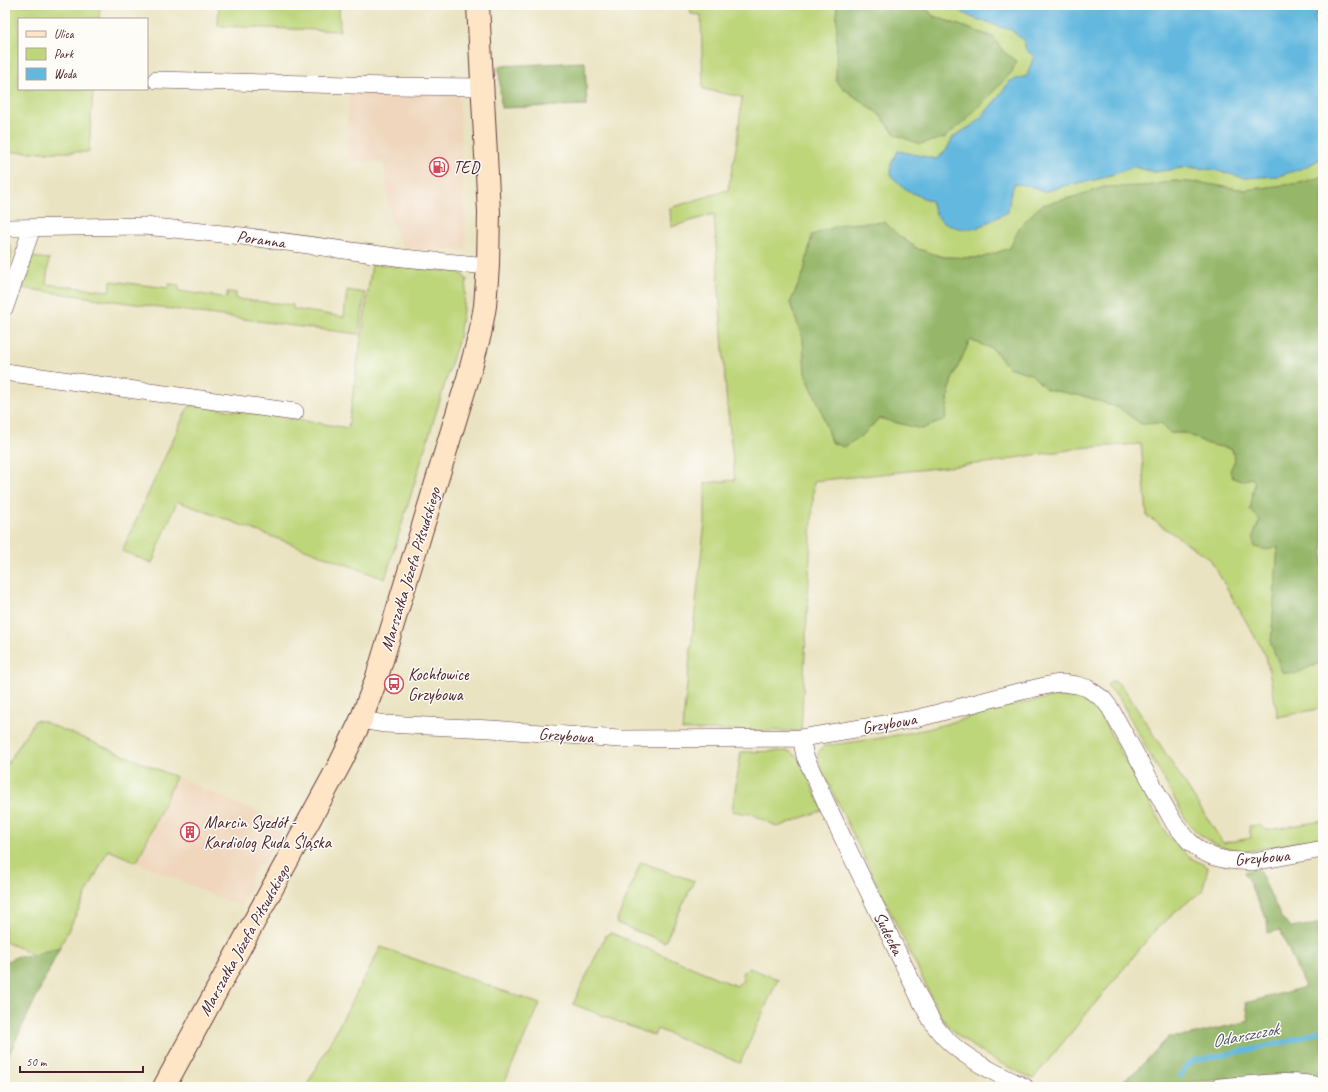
<svg xmlns="http://www.w3.org/2000/svg" width="1328" height="1092" viewBox="0 0 1328 1092" font-family="Caveat,sans-serif">
<style>
.built{fill:#efd6bc}
.green{fill:#bed67a;stroke:#847a52}
.forest{fill:#96b76a;stroke:#706b4a}
.water{fill:#63b8df;stroke:#566c85}
.lines{fill:none;stroke-linecap:round;stroke-linejoin:round}
.stream{stroke:#63b8df;stroke-width:5}
.street-casing{stroke:#623c42;stroke-width:18}
.secondary-casing{stroke:#623c42;stroke-width:24}
.street{stroke:#fff;stroke-width:17}
.secondary{stroke:#fee5c5;stroke-width:22}
.labels{text-anchor:middle;stroke-width:3;stroke-linejoin:round;paint-order:stroke}
.poi-label{font-size:17px;fill:#4a1f2b;stroke:#fdfcf7;text-anchor:start}
.street-label{font-size:17px;fill:#4a1f2b;stroke:#fdfcf7}
.water-label{font-size:18px;font-style:italic;fill:#53556a;stroke:#fdfcf7}
</style>
<rect width="100%" height="100%" fill="#fdfcf7"/>
<filter id="ink" filterUnits="userSpaceOnUse"><feTurbulence type="fractalNoise" baseFrequency=".025" numOctaves="2"/><feDisplacementMap in="SourceGraphic" scale="8" xChannelSelector="R" yChannelSelector="G"/><feConvolveMatrix kernelMatrix="1 2 1 2 8 2 1 2 1" color-interpolation-filters="sRGB"/></filter>
<filter id="wash" filterUnits="userSpaceOnUse"><feTurbulence type="fractalNoise" baseFrequency=".012" numOctaves="4" result="noise"/><feDisplacementMap in="SourceGraphic" scale="16" xChannelSelector="R" yChannelSelector="G"/><feGaussianBlur stdDeviation="0.9" result="paint"/><feColorMatrix in="noise" values="0 0 0 0 0 0 0 0 0 0 0 0 0 0 0 0 0 1.4 0 .05"/><feComposite in="paint" operator="in"/></filter>
<g filter="url(#wash)">
<rect width="100%" height="100%" fill="#eae3c1"/>
<path class="built" d="M 349,93 L 459,94 L 466,250 L 404,250 L 390,216 L 384,162 L 346,161 Z
M 176,777 L 285,824 L 263,865 L 258,864 L 249,880 L 253,884 L 240,907 L 137,862 Z"/>
<path class="green" d="M 5,5 L 100,5 L 99,19 L 19,19 L 19,89 L 93,89 L 89,152 L 5,152 Z
M 219,5 L 339,5 L 340,31 L 218,26 Z
M 690,5 L 837,5 L 836,82 L 847,91 L 879,114 L 896,135 L 989,94 L 1012,72 L 1004,52 L 993,37 L 933,16 L 923,5 L 948,5 L 979,21 L 986,21 L 1000,27 L 1010,29 L 1024,41 L 1026,50 L 1034,56 L 1027,76 L 1010,81 L 996,100 L 976,123 L 953,137 L 946,151 L 936,159 L 898,151 L 908,191 L 931,201 L 936,214 L 1010,197 L 1014,184 L 1027,185 L 1043,192 L 1064,186 L 1099,179 L 1134,167 L 1155,172 L 1188,167 L 1214,170 L 1306,167 L 1323,157 L 1323,175 L 1321,177 L 1300,183 L 1245,190 L 1201,183 L 1173,181 L 1146,186 L 1105,187 L 1070,198 L 1042,205 L 1020,226 L 1011,248 L 981,258 L 943,257 L 918,249 L 899,236 L 885,222 L 812,235 L 804,272 L 790,303 L 803,339 L 805,373 L 821,409 L 831,442 L 844,447 L 864,434 L 879,418 L 921,429 L 945,420 L 951,382 L 970,340 L 993,349 L 1008,367 L 1031,374 L 1046,389 L 1087,397 L 1119,408 L 1141,424 L 1161,423 L 1170,433 L 1186,433 L 1208,444 L 1232,449 L 1235,460 L 1230,471 L 1241,481 L 1252,478 L 1255,483 L 1252,494 L 1260,520 L 1254,534 L 1278,546 L 1271,644 L 1311,666 L 1323,661 L 1323,708 L 1278,717 L 1266,656 L 1210,559 L 1147,516 L 1141,444 L 1078,448 L 1069,450 L 1014,458 L 1004,461 L 814,481 L 801,731 L 682,730 L 705,521 L 705,483 L 735,480 L 726,394 L 714,214 L 671,227 L 670,208 L 728,190 L 737,143 L 742,97 L 703,89 L 701,15 L 691,14 Z
M 1321,8 L 1323,18 L 1323,42 L 1314,18 Z
M 5,239 C 18,249 9,266 5,279 Z
M 32,257 L 49,259 L 46,284 L 109,291 L 111,281 L 168,288 L 169,284 L 179,285 L 179,291 L 227,298 L 227,292 L 236,293 L 236,299 L 293,305 L 293,309 L 344,317 L 347,290 L 365,293 L 359,334 L 301,327 L 21,288 Z
M 372,264 L 458,272 L 463,275 L 467,280 L 459,338 L 385,579 L 177,501 L 152,563 L 122,551 L 186,411 L 191,405 L 294,419 L 348,428 Z
M 1111,681 L 1117,682 L 1125,690 L 1223,843 L 1251,838 L 1249,826 L 1260,825 L 1266,830 L 1323,821 L 1323,838 L 1249,851 C 1223,852 1199,839 1185,818 L 1119,698 L 1107,685 Z
M 1058,696 C 1076,696 1082,696 1096,708 L 1168,836 L 1189,857 L 1208,867 L 1203,888 L 1204,891 L 1191,899 L 1156,929 L 1033,1079 C 1006,1066 964,1046 945,1022 C 938,1013 934,1002 929,992 L 834,795 C 830,785 816,764 818,754 C 819,750 821,749 824,746 L 881,738 L 928,729 L 1005,707 Z
M 35,720 L 42,721 L 176,777 L 137,862 L 108,850 L 60,947 L 33,955 L 24,950 L 5,942 L 5,768 Z
M 787,751 L 791,752 L 799,759 L 823,810 L 778,827 L 754,815 L 732,811 L 741,752 Z
M 641,862 L 694,881 L 665,942 L 616,923 Z
M 611,933 L 736,986 L 743,981 L 742,973 L 749,968 L 778,979 L 740,1063 L 657,1029 L 654,1036 L 573,1004 L 606,935 Z
M 381,947 L 540,1004 L 505,1081 L 500,1087 L 306,1087 Z"/>
<path class="forest" d="M 837,5 L 923,5 L 933,16 L 993,37 L 1004,52 L 1016,61 L 1012,72 L 965,121 L 944,138 L 920,144 L 896,135 L 879,114 L 847,91 L 836,82 Z
M 585,62 L 587,105 L 501,108 L 499,66 Z
M 1323,175 L 1323,661 L 1295,674 L 1282,672 L 1271,644 L 1278,547 L 1267,550 L 1254,547 L 1254,534 L 1260,520 L 1250,510 L 1255,483 L 1252,478 L 1241,481 L 1233,478 L 1230,471 L 1235,460 L 1232,449 L 1208,444 L 1186,433 L 1170,433 L 1161,423 L 1141,424 L 1119,408 L 1087,397 L 1046,389 L 1031,374 L 1008,367 L 993,349 L 970,340 L 951,382 L 945,420 L 921,429 L 879,418 L 864,434 L 844,447 L 831,442 L 821,409 L 805,373 L 803,339 L 790,303 L 804,272 L 812,235 L 843,224 L 885,222 L 899,236 L 918,249 L 943,257 L 981,258 L 1010,248 L 1020,226 L 1042,205 L 1070,198 L 1105,187 L 1146,186 L 1173,181 L 1201,183 L 1245,190 L 1300,183 L 1321,177 Z
M 1258,868 L 1281,917 L 1291,928 L 1323,923 L 1323,1076 L 1315,1075 L 1120,1086 L 1119,1084 L 1137,1070 L 1169,1037 L 1187,1036 L 1249,1021 L 1246,1003 L 1305,987 L 1280,930 L 1268,933 L 1267,920 L 1244,872 Z
M 60,947 L 5,1063 L 5,962 L 18,956 L 33,955 Z"/>
<path class="water" d="M 948,5 L 1316,5 L 1321,8 L 1314,18 L 1323,42 L 1323,157 L 1306,167 L 1279,176 L 1244,178 L 1214,170 L 1188,167 L 1155,172 L 1134,167 L 1099,179 L 1064,186 L 1043,192 L 1027,185 L 1014,184 L 1010,197 L 1008,212 L 977,228 L 960,229 L 942,222 L 936,214 L 931,201 L 908,191 L 891,176 L 891,164 L 898,151 L 936,159 L 946,151 L 953,137 L 976,123 L 996,100 L 1010,81 L 1027,76 L 1034,56 L 1026,50 L 1024,41 L 1010,29 L 1000,27 L 986,21 L 979,21 Z"/>
<g class="lines">
<path class="stream" d="M 1181,1076 L 1187,1064 L 1195,1060 L 1219,1056 L 1286,1042 L 1323,1030"/>
</g>
</g>
<g filter="url(#ink)">
<g class="lines">
<defs>
<path id="street" d="M 156,80 L 390,86 L 482,87
M 5,228 L 144,226 L 242,236 L 403,258 L 488,266
M 5,307 L 32,228
M 5,372 L 295,412
M 361,720 L 385,724 L 491,729 L 619,739 L 801,738 L 915,719 L 1014,693 L 1053,684 L 1063,683 L 1077,685 L 1087,688 L 1103,699 L 1110,708 L 1174,823 L 1189,841 L 1201,851 L 1214,857 L 1227,860 L 1253,862 L 1323,849
M 801,738 L 805,756 L 828,807 L 921,1001 C 926,1011 931,1021 938,1030 C 956,1054 998,1075 1025,1087
M 1219,1087 C 1250,1085 1294,1078 1323,1087"/>
<path id="secondary" d="M 164,1087 L 341,762 L 361,720 L 376,680 L 468,378 L 480,334 L 485,306 L 488,266 L 489,212 L 478,5"/>
</defs>
<use href="#street" class="street-casing"/>
<use href="#secondary" class="secondary-casing"/>
<use href="#street" class="street"/>
<use href="#secondary" class="secondary"/>
</g>
</g>
<defs>
<symbol id="fuel-ring" viewBox="-11 -11 22 22"><circle r="9.5" fill="#fdfcf7" stroke="#d1495b" stroke-width="1.5"/><path d="M-5.5-6h7V0h2V4h1.3V-2.5L3-4.5l.8-.8L6-3V5H2.5V1h-1V6h-7ZM-4.2-4.7v3.2H.2V-4.7Z" fill="#d1495b"/></symbol>
<symbol id="bus-ring" viewBox="-11 -11 22 22"><circle r="9.5" fill="#fdfcf7" stroke="#d1495b" stroke-width="1.5"/><path d="M-5-6H5V4H4V6H2V4H-2V6H-4V4H-5ZM-3.5-4V0h7V-4ZM-3.5 1.2v1.5H-2V1.2ZM2 1.2v1.5H3.5V1.2Z" fill="#d1495b"/></symbol>
<symbol id="building-ring" viewBox="-11 -11 22 22"><circle r="9.5" fill="#fdfcf7" stroke="#d1495b" stroke-width="1.5"/><path d="M-4-6H4V6H1V3H-1V6H-4ZM-2.5-4.3h1.7v1.8h-1.7ZM.8-4.3h1.7v1.8H.8ZM-2.5-1h1.7V.8h-1.7ZM.8-1h1.7V.8H.8Z" fill="#d1495b"/></symbol>
</defs>
<g fill-rule="evenodd">
<use href="#fuel-ring" x="428" y="156" width="22" height="22"/>
<use href="#bus-ring" x="383" y="673" width="22" height="22"/>
<use href="#building-ring" x="179" y="821" width="22" height="22"/>
</g>
<g class="labels">
<g class="poi-label">
<text x="453" y="173">TED</text>
<text x="408" y="680">Kochłowice<tspan x="408" dy="20">Grzybowa</tspan></text>
<text x="204" y="828">Marcin Syzdół -<tspan x="204" dy="20">Kardiolog Ruda Śląska</tspan></text>
</g>
<g class="street-label">
<text transform="translate(261 239) rotate(8)" y="6">Poranna</text>
<text transform="translate(410 569) rotate(-73)" y="6">Marszałka Józefa Piłsudskiego</text>
<text transform="translate(889 723) rotate(-10)" y="6">Grzybowa</text>
<text transform="translate(566 735) rotate(4)" y="6">Grzybowa</text>
<text transform="translate(1262 857) rotate(-5)" y="6">Grzybowa</text>
<text transform="translate(889 933) rotate(64)" y="6">Sudecka</text>
<text transform="translate(244 940) rotate(-61)" y="6">Marszałka Józefa Piłsudskiego</text>
</g>
<g class="water-label">
<text transform="translate(1245 1035) rotate(-11)" y="6">Odarszczok</text>
</g>
</g>
<rect width="1328" height="1092" fill="none" stroke="#fdfcf7" stroke-width="20"/>
<rect x="18" y="18" width="130" height="72" fill="#fdfcf7" stroke="#b5a4a5"/>
<rect x="26" y="31" width="20" height="6" fill="#fee5c5" stroke="#b5a4a5"/>
<text x="54" y="38" font-size="12" fill="#4a1f2b">Ulica</text>
<rect x="26" y="48" width="20" height="12" fill="#bed67a" stroke="#b5a4a5"/>
<text x="54" y="58" font-size="12" fill="#4a1f2b">Park</text>
<rect x="26" y="68" width="20" height="12" fill="#63b8df" stroke="#b5a4a5"/>
<text x="54" y="78" font-size="12" fill="#4a1f2b">Woda</text>
<path d="M20 1066v6h123v-6" fill="none" stroke="#4a1f2b" stroke-width="2"/>
<text x="26" y="1066" font-size="12" fill="#4a1f2b" stroke="#fdfcf7" stroke-width="3" paint-order="stroke">50 m</text>
</svg>
